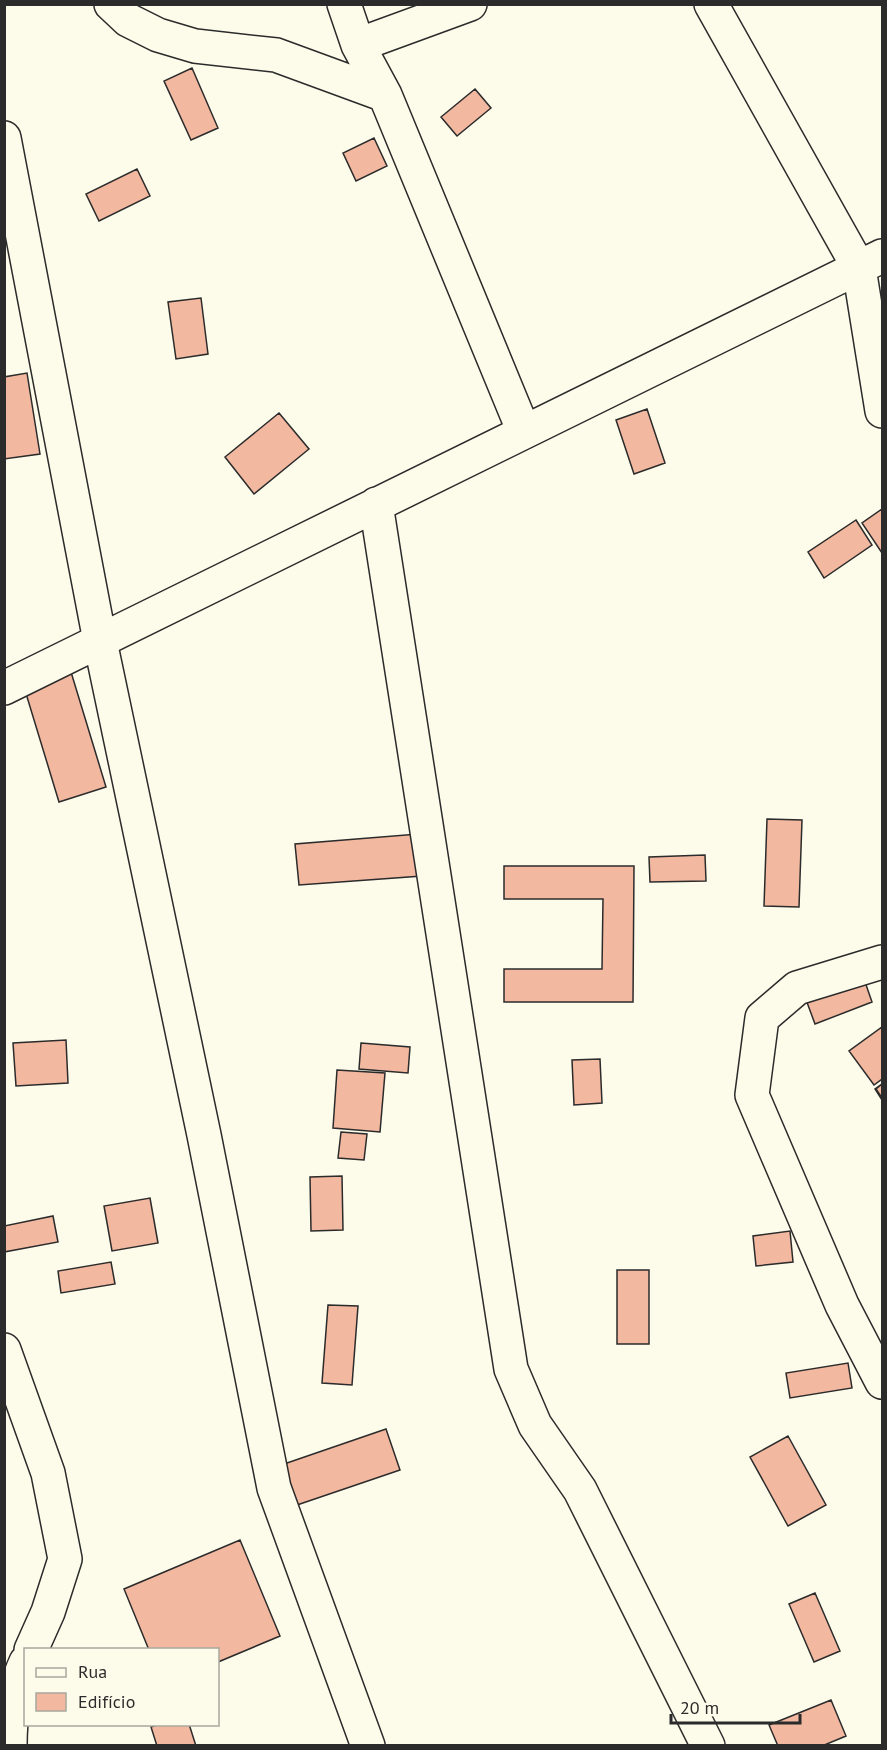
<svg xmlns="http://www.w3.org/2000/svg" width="887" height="1750" viewBox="0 0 887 1750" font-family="'PT Sans',sans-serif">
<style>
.building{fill:#f2b8a0;stroke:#2b2b2b;stroke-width:1.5}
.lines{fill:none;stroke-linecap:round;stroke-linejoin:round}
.minor-casing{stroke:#2b2b2b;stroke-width:36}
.minor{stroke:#fdfbea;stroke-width:33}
</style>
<rect width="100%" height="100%" fill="#fdfbea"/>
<path class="building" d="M 192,68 L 218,128 L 191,140 L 164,81 Z
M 192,68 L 218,128 L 191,140 L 164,81 Z
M 192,68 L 218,128 L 191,140 L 164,81 Z
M 475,89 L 491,108 L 457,136 L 441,117 Z
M 475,89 L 491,108 L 457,136 L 441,117 Z
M 475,89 L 491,108 L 457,136 L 441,117 Z
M 374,138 L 387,166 L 356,181 L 343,153 Z
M 374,138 L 387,166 L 356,181 L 343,153 Z
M 374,138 L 387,166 L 356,181 L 343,153 Z
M 137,169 L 150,196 L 99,221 L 86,194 Z
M 137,169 L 150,196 L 99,221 L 86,194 Z
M 137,169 L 150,196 L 99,221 L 86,194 Z
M 201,298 L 208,354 L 176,359 L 168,302 Z
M 201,298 L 208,354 L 176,359 L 168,302 Z
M 201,298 L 208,354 L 176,359 L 168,302 Z
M 27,373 L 40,454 L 4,459 L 4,377 Z
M 27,373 L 40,454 L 4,459 L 4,377 Z
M 27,373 L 40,454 L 4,459 L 4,377 Z
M 647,409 L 665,463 L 634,474 L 616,420 Z
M 647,409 L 665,463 L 634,474 L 616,420 Z
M 647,409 L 665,463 L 634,474 L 616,420 Z
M 279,413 L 309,449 L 254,494 L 225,457 Z
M 279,413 L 309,449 L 254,494 L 225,457 Z
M 279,413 L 309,449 L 254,494 L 225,457 Z
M 882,509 L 882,553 L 862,523 Z
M 882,509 L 882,553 L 862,523 Z
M 882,509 L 882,553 L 862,523 Z
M 856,520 L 872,545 L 824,578 L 808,552 Z
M 856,520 L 872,545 L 824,578 L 808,552 Z
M 856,520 L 872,545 L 824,578 L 808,552 Z
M 71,672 L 106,787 L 59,802 L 24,687 Z
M 71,672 L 106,787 L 59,802 L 24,687 Z
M 71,672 L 106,787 L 59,802 L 24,687 Z
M 767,819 L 802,820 L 799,907 L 764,906 Z
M 767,819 L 802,820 L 799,907 L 764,906 Z
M 767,819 L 802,820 L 799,907 L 764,906 Z
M 418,834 L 422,876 L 299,885 L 295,844 Z
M 418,834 L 422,876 L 299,885 L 295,844 Z
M 418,834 L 422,876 L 299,885 L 295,844 Z
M 705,855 L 706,881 L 650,882 L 649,857 Z
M 705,855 L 706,881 L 650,882 L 649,857 Z
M 705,855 L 706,881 L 650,882 L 649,857 Z
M 504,866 L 634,866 L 633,1002 L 504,1002 L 504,969 L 602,969 L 603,899 L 504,899 Z
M 504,866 L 634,866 L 633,1002 L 504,1002 L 504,969 L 602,969 L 603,899 L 504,899 Z
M 504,866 L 634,866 L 633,1002 L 504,1002 L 504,969 L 602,969 L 603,899 L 504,899 Z
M 863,976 L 872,1002 L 815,1024 L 805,997 Z
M 863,976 L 872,1002 L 815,1024 L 805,997 Z
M 863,976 L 872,1002 L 815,1024 L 805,997 Z
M 882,1027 L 882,1079 L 874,1085 L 849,1051 Z
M 882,1027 L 882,1079 L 874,1085 L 849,1051 Z
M 882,1027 L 882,1079 L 874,1085 L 849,1051 Z
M 66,1040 L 68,1083 L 16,1086 L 13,1043 Z
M 66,1040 L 68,1083 L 16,1086 L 13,1043 Z
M 66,1040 L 68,1083 L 16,1086 L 13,1043 Z
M 361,1043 L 410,1047 L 408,1073 L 359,1069 Z
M 361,1043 L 410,1047 L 408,1073 L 359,1069 Z
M 361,1043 L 410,1047 L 408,1073 L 359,1069 Z
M 600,1059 L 602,1103 L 574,1105 L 572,1060 Z
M 600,1059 L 602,1103 L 574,1105 L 572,1060 Z
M 600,1059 L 602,1103 L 574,1105 L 572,1060 Z
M 337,1070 L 385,1073 L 380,1132 L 333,1128 Z
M 337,1070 L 385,1073 L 380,1132 L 333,1128 Z
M 337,1070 L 385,1073 L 380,1132 L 333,1128 Z
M 882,1084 L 882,1100 L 875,1089 Z
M 882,1084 L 882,1098 L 876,1089 Z
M 882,1084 L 882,1098 L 876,1089 Z
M 341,1132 L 367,1134 L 364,1160 L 338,1158 Z
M 341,1132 L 367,1134 L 364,1160 L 338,1158 Z
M 341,1132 L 367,1134 L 364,1160 L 338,1158 Z
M 342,1176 L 343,1230 L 311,1231 L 310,1177 Z
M 342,1176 L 343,1230 L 311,1231 L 310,1177 Z
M 342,1176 L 343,1230 L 311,1231 L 310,1177 Z
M 150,1198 L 158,1243 L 112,1251 L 104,1206 Z
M 150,1198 L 158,1243 L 112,1251 L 104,1206 Z
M 150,1198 L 158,1243 L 112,1251 L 104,1206 Z
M 53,1216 L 58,1242 L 4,1252 L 4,1226 Z
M 53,1216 L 58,1242 L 4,1252 L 4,1226 Z
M 53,1216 L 58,1242 L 4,1252 L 4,1226 Z
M 790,1231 L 793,1262 L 756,1266 L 753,1236 Z
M 790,1231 L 793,1262 L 756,1266 L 753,1236 Z
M 790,1231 L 793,1262 L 756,1266 L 753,1236 Z
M 111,1262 L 115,1284 L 61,1293 L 58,1271 Z
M 111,1262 L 115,1284 L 61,1293 L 58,1271 Z
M 111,1262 L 115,1284 L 61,1293 L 58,1271 Z
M 617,1270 L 649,1270 L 649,1344 L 617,1344 Z
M 617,1270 L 649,1270 L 649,1344 L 617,1344 Z
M 617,1270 L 649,1270 L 649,1344 L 617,1344 Z
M 328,1305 L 358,1306 L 352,1385 L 322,1383 Z
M 328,1305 L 358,1306 L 352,1385 L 322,1383 Z
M 328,1305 L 358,1306 L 352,1385 L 322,1383 Z
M 848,1363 L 852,1388 L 790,1398 L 786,1373 Z
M 848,1363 L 852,1388 L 790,1398 L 786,1373 Z
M 848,1363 L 852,1388 L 790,1398 L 786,1373 Z
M 386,1429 L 400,1470 L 297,1505 L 284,1464 Z
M 386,1429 L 400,1470 L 297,1505 L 284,1464 Z
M 386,1429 L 400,1470 L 297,1505 L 284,1464 Z
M 788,1436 L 826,1505 L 788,1526 L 750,1457 Z
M 788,1436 L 826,1505 L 788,1526 L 750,1457 Z
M 788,1436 L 826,1505 L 788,1526 L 750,1457 Z
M 240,1540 L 280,1636 L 218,1662 L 218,1650 L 149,1650 L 124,1589 Z
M 240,1540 L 280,1636 L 218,1662 L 218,1650 L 149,1650 L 124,1589 Z
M 240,1540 L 280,1636 L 218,1662 L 218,1650 L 149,1650 L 124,1589 Z
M 815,1593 L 840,1651 L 814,1662 L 789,1604 Z
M 815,1593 L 840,1651 L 814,1662 L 789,1604 Z
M 815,1593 L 840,1651 L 814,1662 L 789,1604 Z
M 831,1700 L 846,1736 L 822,1746 L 778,1746 L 769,1725 Z
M 831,1700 L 846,1736 L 822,1746 L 778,1746 L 769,1725 Z
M 831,1700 L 846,1736 L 822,1746 L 778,1746 L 769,1725 Z
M 159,1724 L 189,1724 L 196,1746 L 157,1746 L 151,1727 Z
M 159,1724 L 189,1724 L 196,1746 L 157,1746 L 151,1727 Z
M 159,1724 L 189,1724 L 196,1746 L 157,1746 L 151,1727 Z"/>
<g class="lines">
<defs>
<path id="minor" d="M 111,4 L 128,20 L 158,35 L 195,46 L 276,55 L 385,95
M 344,4 L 358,45 L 385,95 L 524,432
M 711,4 L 859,268 L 882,411
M 358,45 L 470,4
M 4,138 L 100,641 L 204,1135 L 274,1488 L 368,1746
M 376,504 L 511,1369 L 535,1425 L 580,1490 L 708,1746
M 4,688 L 882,256
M 882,962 L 797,988 L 762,1018 L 752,1095 L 842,1305 L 882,1382
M 4,1350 L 48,1473 L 65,1559 L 48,1612 L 31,1650
M 10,1746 C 10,1718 14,1687 26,1662"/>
</defs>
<use href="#minor" class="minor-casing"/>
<use href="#minor" class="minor"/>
</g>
<rect width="887" height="1750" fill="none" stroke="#2b2b2b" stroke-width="12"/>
<rect x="24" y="1648" width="195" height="78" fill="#fdfbea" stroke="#a9a89e" stroke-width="1.5"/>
<rect x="36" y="1668" width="30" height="9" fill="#fdfbea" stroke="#a9a89e" stroke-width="1.5"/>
<text x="78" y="1678" font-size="18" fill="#2b2b2b">Rua</text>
<rect x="36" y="1693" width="30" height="18" fill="#f2b8a0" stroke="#a9a89e" stroke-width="1.5"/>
<text x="78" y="1708" font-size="18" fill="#2b2b2b">Edifício</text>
<path d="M671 1714v9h129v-9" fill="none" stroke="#2b2b2b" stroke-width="3"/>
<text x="680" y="1714" font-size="18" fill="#2b2b2b" stroke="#fdfbea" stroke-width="4.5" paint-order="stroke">20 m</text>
</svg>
